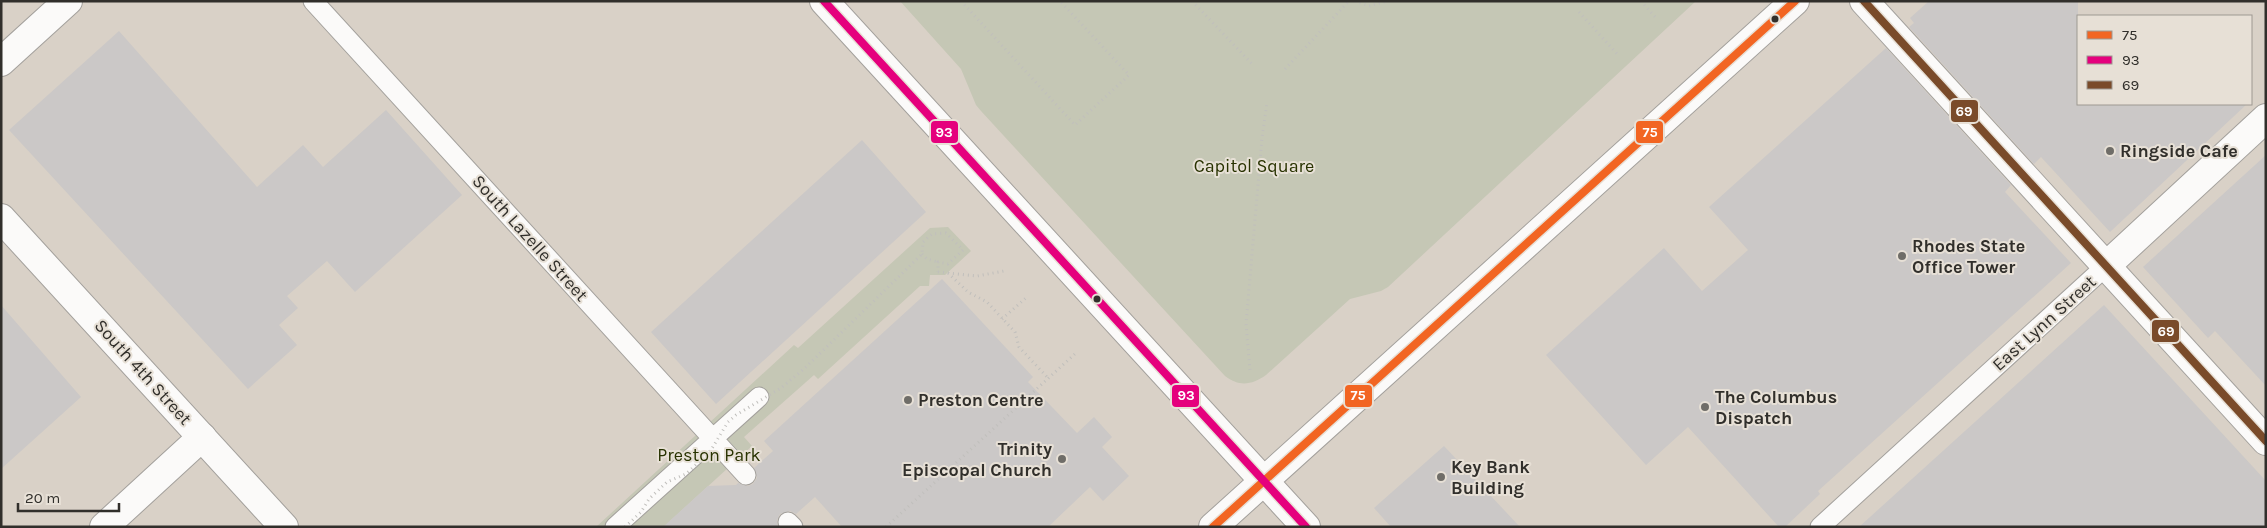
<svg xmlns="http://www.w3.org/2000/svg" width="2267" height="528" viewBox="0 0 2267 528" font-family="Karla,sans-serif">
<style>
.built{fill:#d9d1c7;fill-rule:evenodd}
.green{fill:#c5c7b5}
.building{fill:#cbc8c7}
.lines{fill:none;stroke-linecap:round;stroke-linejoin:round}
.service-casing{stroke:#a3a09c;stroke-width:21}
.pedestrian-casing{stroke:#a3a09c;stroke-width:30}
.minor-casing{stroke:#a3a09c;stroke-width:30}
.tertiary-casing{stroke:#a3a09c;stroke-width:30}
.primary-casing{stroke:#a3a09c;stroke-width:30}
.path{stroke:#c0bfbc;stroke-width:3;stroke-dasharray:1 4;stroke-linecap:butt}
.service{stroke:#fbfaf9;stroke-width:19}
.pedestrian{stroke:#fbfaf9;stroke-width:28}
.minor{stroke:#fbfaf9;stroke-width:28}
.tertiary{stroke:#fbfaf9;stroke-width:28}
.primary{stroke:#fbfaf9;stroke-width:28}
.path-bridge{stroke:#c0bfbc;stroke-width:3;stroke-dasharray:1 4;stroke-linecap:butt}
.bus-1-casing{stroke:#e7e0d6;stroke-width:11}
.bus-2-casing{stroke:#e7e0d6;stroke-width:11}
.bus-3-casing{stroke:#e7e0d6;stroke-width:11}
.bus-1{stroke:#f26522;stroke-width:8}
.bus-2{stroke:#e5007d;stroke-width:8}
.bus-3{stroke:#7a4b2a;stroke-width:8}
.bus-dot{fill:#312f2b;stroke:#e7e0d6;stroke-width:2}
.poi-dot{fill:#6f6d68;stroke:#e7e0d6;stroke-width:2}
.labels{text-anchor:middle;stroke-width:4;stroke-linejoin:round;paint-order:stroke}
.poi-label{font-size:18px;font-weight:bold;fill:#312f2b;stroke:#e7e0d6;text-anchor:start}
.park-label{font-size:18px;fill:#283200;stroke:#e7e0d6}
.street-label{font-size:18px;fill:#312f2b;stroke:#e7e0d6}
.line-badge{stroke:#e7e0d6;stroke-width:2}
.badge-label{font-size:14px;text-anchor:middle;font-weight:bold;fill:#fff}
</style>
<rect width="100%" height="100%" fill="#e3dfda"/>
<path class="built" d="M 1,1 L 2266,1 L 2266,527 L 1,527 ZM 2078,16 L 2251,16 L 2251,104 L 2078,104 Z"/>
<path class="green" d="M 900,1 L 1696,1 L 1388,287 L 1381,291 L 1350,299 L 1266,375 C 1252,385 1239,387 1225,376 L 981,111 L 976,105 L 961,69 Z
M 948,227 L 971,251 L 945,275 L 930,275 L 929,286 L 920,286 L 818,379 L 814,375 L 744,437 L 752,446 L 670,521 L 669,527 L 596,527 L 794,345 L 798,348 L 930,228 Z"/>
<path class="building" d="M 1929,1 L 2078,1 L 2078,104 L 2247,104 L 2110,232 L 2041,157 L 2034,164 L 1909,27 L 1914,23 L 1910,18 Z
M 119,31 L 257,187 L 303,145 L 323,167 L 386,110 L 462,195 L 355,292 L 327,261 L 287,296 L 298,308 L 279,325 L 297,345 L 248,389 L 9,130 Z
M 1886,48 L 2011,185 L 2005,192 L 2071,263 L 1818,491 L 1820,494 L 1785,527 L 1779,527 L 1688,427 L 1646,465 L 1546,355 L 1664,248 L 1702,291 L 1748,250 L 1709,207 Z
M 862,140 L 926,212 L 716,404 L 651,332 Z
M 2266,155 L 2266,386 L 2215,331 L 2208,338 L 2143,267 Z
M 942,279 L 1033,377 L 1028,382 L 1077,433 L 1094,417 L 1112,437 L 1102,447 L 1129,476 L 1103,501 L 1090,487 L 1048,527 L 842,527 L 815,497 L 796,514 L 790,511 L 780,514 L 777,520 L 778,527 L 663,527 L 708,486 L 736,485 L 738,483 L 748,486 L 753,484 L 757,478 L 754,468 L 773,451 L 764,441 Z
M 1,305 L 81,397 L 1,469 Z
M 2104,305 L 2266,481 L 2266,527 L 1859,527 Z
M 1444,446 L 1520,527 L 1391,527 L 1374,508 Z"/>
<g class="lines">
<defs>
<path id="service" d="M 313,1 L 746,475
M 788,522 L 793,527
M 615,527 L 759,397
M 1820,527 L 2106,266"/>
<path id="pedestrian" d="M 2106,266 L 2266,118"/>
<path id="minor" d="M 1864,1 L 2266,441
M 104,527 L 202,437"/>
<path id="tertiary" d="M 1,62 L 68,1"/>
<path id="primary" d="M 824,1 L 1306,527
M 1,218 L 284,527
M 1213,527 L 1795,1"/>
</defs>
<use href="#service" class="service-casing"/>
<use href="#pedestrian" class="pedestrian-casing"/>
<use href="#minor" class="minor-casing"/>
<use href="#tertiary" class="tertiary-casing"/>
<use href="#primary" class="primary-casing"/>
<path class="path" d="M 961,1 L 1075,125 L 1129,75 L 1060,1
M 1192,1 L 1254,66
M 1355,1 L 1369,6 L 1387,1
M 1641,1 L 1657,19
M 1579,12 L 1618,55
M 1285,69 L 1349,1
M 922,254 L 927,259 L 938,262
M 938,272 L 977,276 L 1004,271
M 948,273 L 968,292 L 987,302 L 1015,332 L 1019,347 L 1048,378
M 1002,319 L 1027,297
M 1250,370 L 1246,324 L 1262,138 L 1267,102
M 886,527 L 1077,352"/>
<use href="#service" class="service"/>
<use href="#pedestrian" class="pedestrian"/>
<use href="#minor" class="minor"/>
<use href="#tertiary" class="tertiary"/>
<use href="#primary" class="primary"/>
<path class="path-bridge" d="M 625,527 L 641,512 L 649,499 L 667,482 L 686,474 L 699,462 L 711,450 L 728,422 L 736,415 L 781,388 L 805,368 L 922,254 L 923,242 L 932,234 L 946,233 L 963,250 L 948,264 L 938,262 L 938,272"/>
<defs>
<path id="bus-1" d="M 1213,527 L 1795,1"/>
<path id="bus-2" d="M 824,1 L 1306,527"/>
<path id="bus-3" d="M 1864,1 L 2266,441"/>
</defs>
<use href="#bus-1" class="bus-1-casing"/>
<use href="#bus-2" class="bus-2-casing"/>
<use href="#bus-3" class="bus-3-casing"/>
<use href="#bus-1" class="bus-1"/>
<use href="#bus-2" class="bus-2"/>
<use href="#bus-3" class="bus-3"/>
</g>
<g class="bus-dot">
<circle cx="1775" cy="19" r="4.5"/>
<circle cx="1097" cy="299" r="4.5"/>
</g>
<g class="poi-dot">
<circle cx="2110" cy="151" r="5"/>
<circle cx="1902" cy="256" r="5"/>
<circle cx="908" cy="400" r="5"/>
<circle cx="1705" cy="407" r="5"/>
<circle cx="1062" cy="459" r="5"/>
<circle cx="1441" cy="477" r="5"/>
</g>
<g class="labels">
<g class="poi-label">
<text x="2120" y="157">Ringside Cafe</text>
<text x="1912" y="252">Rhodes State<tspan x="1912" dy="21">Office Tower</tspan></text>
<text x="1715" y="403">The Columbus<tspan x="1715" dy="21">Dispatch</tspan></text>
<text x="918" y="406">Preston Centre</text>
<text x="1052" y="455" text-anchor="end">Trinity<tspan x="1052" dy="21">Episcopal Church</tspan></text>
<text x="1451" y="473">Key Bank<tspan x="1451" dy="21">Building</tspan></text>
</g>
<g class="park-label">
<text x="1254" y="172">Capitol Square</text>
<text x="709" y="461">Preston Park</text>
</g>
<g class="street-label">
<text transform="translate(530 238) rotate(48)" y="6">South Lazelle Street</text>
<text transform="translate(2044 323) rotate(-42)" y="6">East Lynn Street</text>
<text transform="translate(143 372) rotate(48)" y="6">South 4th Street</text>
</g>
</g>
<g class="line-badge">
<rect x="1950" y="99" width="29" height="24" rx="5" fill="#7a4b2a"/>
<rect x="930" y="120" width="29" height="24" rx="5" fill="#e5007d"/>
<rect x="1635" y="120" width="29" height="24" rx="5" fill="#f26522"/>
<rect x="2151" y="319" width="29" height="24" rx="5" fill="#7a4b2a"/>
<rect x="1171" y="384" width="29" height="24" rx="5" fill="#e5007d"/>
<rect x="1344" y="384" width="29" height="24" rx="5" fill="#f26522"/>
</g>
<g class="badge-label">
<text x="1964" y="116">69</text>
<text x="944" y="137">93</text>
<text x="1650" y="137">75</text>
<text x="2166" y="336">69</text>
<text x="1186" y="400">93</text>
<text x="1358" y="400">75</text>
</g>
<rect width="2267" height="528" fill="none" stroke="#312f2b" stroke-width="5"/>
<rect x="2077" y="15" width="175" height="90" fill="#e7e0d6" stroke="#9e9992"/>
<rect x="2087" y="31" width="25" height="8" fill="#f26522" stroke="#9e9992"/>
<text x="2122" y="40" font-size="15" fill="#312f2b">75</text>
<rect x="2087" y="56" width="25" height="8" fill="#e5007d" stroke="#9e9992"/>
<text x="2122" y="65" font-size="15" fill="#312f2b">93</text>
<rect x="2087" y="81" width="25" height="8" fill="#7a4b2a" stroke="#9e9992"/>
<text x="2122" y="90" font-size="15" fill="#312f2b">69</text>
<path d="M18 503v8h101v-8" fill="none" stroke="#312f2b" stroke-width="2.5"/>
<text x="25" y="503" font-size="15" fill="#312f2b" stroke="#e7e0d6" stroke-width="4" paint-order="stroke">20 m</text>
</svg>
